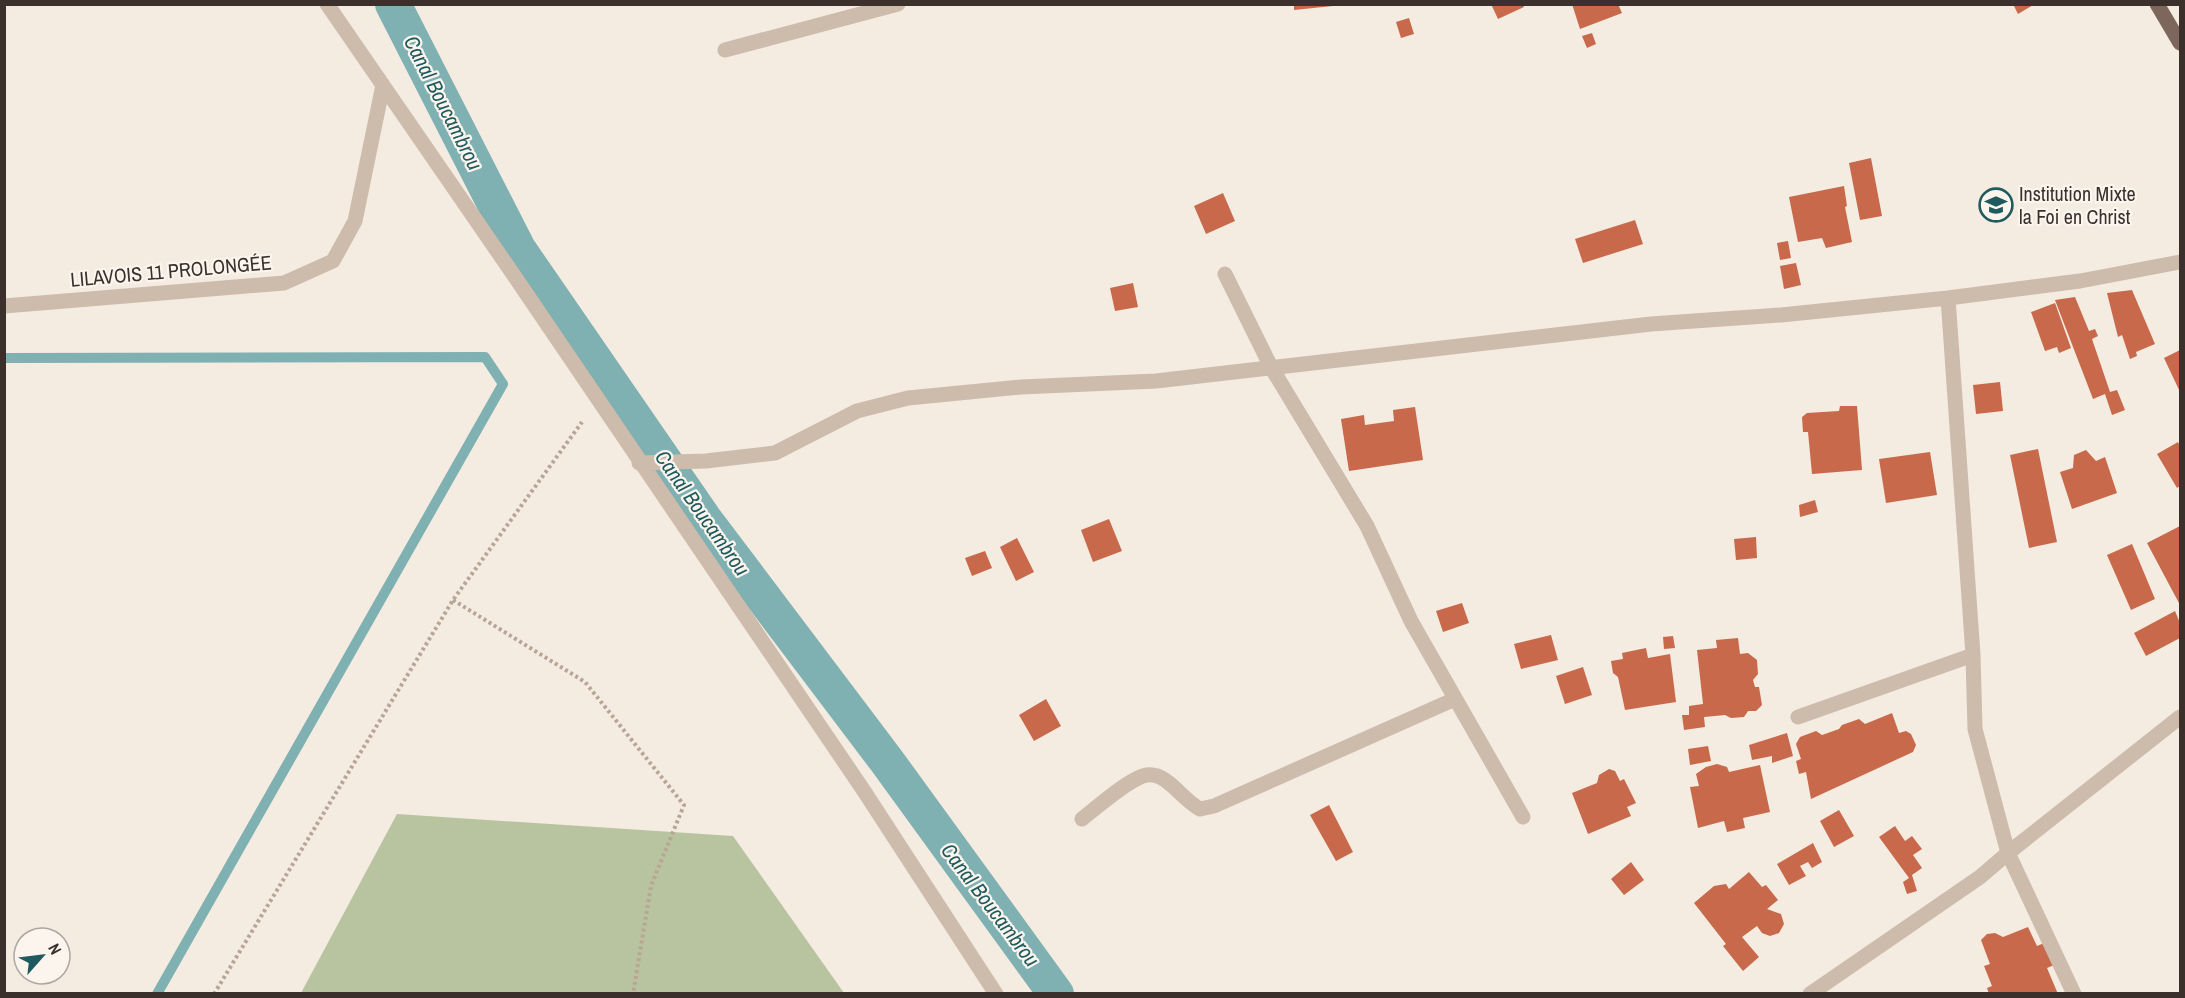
<svg xmlns="http://www.w3.org/2000/svg" width="2185" height="998" viewBox="0 0 2185 998" font-family="'Archivo Narrow',sans-serif">
<style>
.green{fill:#b8c4a0}
.lines{fill:none;stroke-linecap:round;stroke-linejoin:round}
.stream{stroke:#7fb0b2;stroke-width:10}
.canal{stroke:#7fb0b2;stroke-width:36}
.building{fill:#c8694b}
.path{stroke:#b9a596;stroke-width:4;stroke-dasharray:3 3;stroke-linecap:butt}
.street{stroke:#cdbbac;stroke-width:15}
.primary{stroke:#7d675c;stroke-width:15}
.labels{text-anchor:middle;stroke-width:4.5;stroke-linejoin:round;paint-order:stroke}
.poi-label{font-size:20px;fill:#3b302b;stroke:#fbf5ee;text-anchor:start}
.street-label{font-size:20px;fill:#3b302b;stroke:#fbf5ee}
.water-label{font-size:21px;font-style:italic;fill:#1f5a5e;stroke:#fbf5ee}
</style>
<rect width="100%" height="100%" fill="#f4ebe1"/>
<path class="green" d="M 397,814 L 733,836 L 844,993 L 301,993 Z"/>
<g class="lines">
<path class="stream" d="M 4,358 L 485,357 L 503,384 L 157,994"/>
<path class="canal" d="M 393,4 L 518,249 L 704,519 L 886,760 L 1056,994"/>
</g>
<path class="building" d="M 1294,4 L 1333,4 L 1333,6 L 1294,10 Z
M 1491,4 L 1523,4 L 1524,7 L 1498,19 Z
M 1572,4 L 1618,4 L 1622,13 L 1580,29 Z
M 2013,4 L 2035,4 L 2018,14 Z
M 1409,18 L 1414,34 L 1401,38 L 1396,22 Z
M 1592,33 L 1596,44 L 1587,48 L 1582,36 Z
M 1871,158 L 1882,216 L 1860,220 L 1849,163 Z
M 1844,186 L 1847,206 L 1845,207 L 1852,242 L 1826,248 L 1822,238 L 1798,242 L 1789,197 Z
M 1223,193 L 1235,221 L 1206,234 L 1194,206 Z
M 1635,220 L 1643,244 L 1583,263 L 1575,239 Z
M 1788,241 L 1791,258 L 1780,260 L 1777,243 Z
M 1796,263 L 1801,285 L 1784,289 L 1780,266 Z
M 1133,283 L 1138,307 L 1115,311 L 1110,288 Z
M 2132,290 L 2155,344 L 2136,352 L 2137,356 L 2130,359 L 2122,335 L 2118,337 L 2107,293 Z
M 2075,297 L 2089,331 L 2095,329 L 2098,336 L 2092,339 L 2110,392 L 2117,390 L 2125,410 L 2112,415 L 2105,394 L 2093,399 L 2055,300 Z
M 2055,303 L 2071,348 L 2059,353 L 2057,347 L 2045,351 L 2031,312 Z
M 2180,350 L 2180,392 L 2164,358 Z
M 2000,382 L 2003,411 L 1976,414 L 1973,385 Z
M 1840,406 L 1857,406 L 1862,470 L 1812,474 L 1808,432 L 1803,432 L 1802,417 L 1807,413 L 1839,411 Z
M 1415,407 L 1423,460 L 1349,471 L 1341,419 L 1364,415 L 1365,425 L 1394,421 L 1393,410 Z
M 2178,442 L 2180,446 L 2180,486 L 2177,488 L 2157,454 Z
M 2038,449 L 2057,542 L 2029,548 L 2010,455 Z
M 2086,450 L 2096,461 L 2105,457 L 2117,493 L 2072,509 L 2060,472 L 2073,468 L 2074,455 Z
M 1930,452 L 1937,495 L 1886,503 L 1879,459 Z
M 1815,500 L 1818,512 L 1800,517 L 1799,505 Z
M 1109,519 L 1122,551 L 1093,562 L 1081,530 Z
M 2180,526 L 2180,605 L 2147,543 Z
M 1756,537 L 1757,558 L 1736,560 L 1734,539 Z
M 1017,538 L 1034,572 L 1016,581 L 1000,547 Z
M 2132,544 L 2155,599 L 2131,610 L 2107,555 Z
M 985,551 L 992,568 L 972,576 L 965,558 Z
M 1462,603 L 1469,623 L 1443,632 L 1436,611 Z
M 2175,611 L 2180,623 L 2180,638 L 2146,656 L 2134,633 Z
M 1551,635 L 1558,660 L 1521,669 L 1514,644 Z
M 1673,636 L 1675,648 L 1664,649 L 1663,637 Z
M 1738,638 L 1740,654 L 1748,653 L 1757,660 L 1758,674 L 1753,680 L 1755,687 L 1759,687 L 1762,705 L 1756,711 L 1748,711 L 1744,717 L 1731,718 L 1725,715 L 1704,717 L 1705,727 L 1684,730 L 1682,715 L 1689,715 L 1689,706 L 1703,704 L 1697,650 L 1717,648 L 1716,640 Z
M 1646,648 L 1648,658 L 1670,654 L 1676,702 L 1625,710 L 1618,677 L 1613,673 L 1611,661 L 1623,659 L 1622,653 Z
M 1583,667 L 1592,695 L 1565,704 L 1556,676 Z
M 1046,699 L 1061,726 L 1034,741 L 1019,715 Z
M 1892,713 L 1899,733 L 1906,731 L 1911,734 L 1916,745 L 1913,752 L 1811,799 L 1806,772 L 1799,774 L 1796,761 L 1801,759 L 1796,744 L 1800,737 L 1816,731 L 1822,735 L 1839,729 L 1842,725 L 1859,719 L 1865,724 Z
M 1787,733 L 1793,756 L 1772,763 L 1772,756 L 1752,760 L 1749,745 Z
M 1708,746 L 1711,761 L 1690,765 L 1688,749 Z
M 1717,764 L 1727,767 L 1729,772 L 1760,765 L 1770,812 L 1743,818 L 1745,828 L 1727,832 L 1724,821 L 1698,828 L 1690,787 L 1699,786 L 1696,774 L 1706,767 Z
M 1609,769 L 1615,771 L 1620,781 L 1624,779 L 1636,803 L 1627,807 L 1631,816 L 1588,834 L 1572,793 L 1597,783 L 1599,775 Z
M 1329,805 L 1353,852 L 1336,861 L 1310,815 Z
M 1839,810 L 1854,836 L 1834,847 L 1820,821 Z
M 1895,826 L 1905,841 L 1912,836 L 1922,849 L 1913,855 L 1922,868 L 1912,875 L 1917,891 L 1907,894 L 1903,882 L 1909,878 L 1879,837 Z
M 1813,843 L 1822,862 L 1812,868 L 1808,862 L 1800,866 L 1806,876 L 1789,885 L 1777,864 Z
M 1631,862 L 1644,880 L 1624,895 L 1611,879 Z
M 1749,872 L 1762,887 L 1766,885 L 1778,900 L 1767,909 L 1781,914 L 1784,924 L 1779,933 L 1770,936 L 1762,933 L 1757,926 L 1742,937 L 1759,957 L 1743,971 L 1723,946 L 1726,944 L 1694,903 L 1714,886 L 1726,884 L 1729,889 Z
M 2028,927 L 2037,946 L 2044,943 L 2054,965 L 2047,968 L 2058,994 L 1989,994 L 1987,988 L 1992,986 L 1984,966 L 1990,964 L 1981,940 L 1987,934 L 1995,933 L 2003,937 Z"/>
<g class="lines">
<path class="path" d="M 453,600 L 585,682 L 684,805 L 651,886 L 633,994
M 214,994 L 453,600 L 582,422"/>
<path class="street" d="M 327,4 L 513,274 L 864,791 L 996,994
M 725,50 L 898,4
M 1225,274 L 1271,367 L 1367,526 L 1411,621 L 1523,817
M 4,306 L 284,283 L 333,261 L 355,221 L 383,85
M 639,463 L 706,461 L 775,453 L 857,411 L 908,398 L 1021,387 L 1156,381 L 1651,324 L 1781,315 L 1948,298 L 2080,281 L 2180,262
M 1798,717 L 1973,655
M 1082,819 C 1096,808 1131,777 1147,775 C 1154,774 1159,776 1165,780 C 1177,788 1186,801 1200,809 L 1214,806 L 1455,699
M 1810,994 L 1980,877 L 2008,853 L 1975,729 L 1973,655 L 1948,298
M 2074,994 L 2008,853 L 2180,717"/>
<path class="primary" d="M 2157,4 L 2180,43"/>
</g>
<defs>
<symbol id="school-ring" viewBox="-11 -11 22 22"><circle r="9.5" fill="#fbf5ee" stroke="#1f5a5e" stroke-width="1.5"/><path d="M0-5L7-2L0 1L-7-2ZM-4 1L0 2.5L4 1V4Q0 6-4 4Z" fill="#1f5a5e"/></symbol>
</defs>
<g fill-rule="evenodd">
<use href="#school-ring" x="1977" y="186" width="38" height="38"/>
</g>
<g class="labels">
<g class="poi-label">
<text x="2019" y="201">Institution Mixte<tspan x="2019" dy="23">la Foi en Christ</tspan></text>
</g>
<g class="street-label">
<text transform="translate(171 271) rotate(-5)" y="7">LILAVOIS 11 PROLONGÉE</text>
</g>
<g class="water-label">
<text transform="translate(443 103) rotate(63)" y="7">Canal Boucambrou</text>
<text transform="translate(702 513) rotate(55)" y="7">Canal Boucambrou</text>
<text transform="translate(990 905) rotate(53)" y="7">Canal Boucambrou</text>
</g>
</g>
<rect width="2185" height="998" fill="none" stroke="#3b302b" stroke-width="12"/>
<g transform="translate(42 956) rotate(62)"><circle r="28" fill="#fbf5ee" stroke="#aea6a0" stroke-width="1.5"/>
<path d="M0-4.5L10 22L0 15L-10 22Z" fill="#1f5a5e"/>
<text y="-9" font-size="16" font-weight="bold" text-anchor="middle" fill="#3b302b">N</text>
</g>
</svg>
